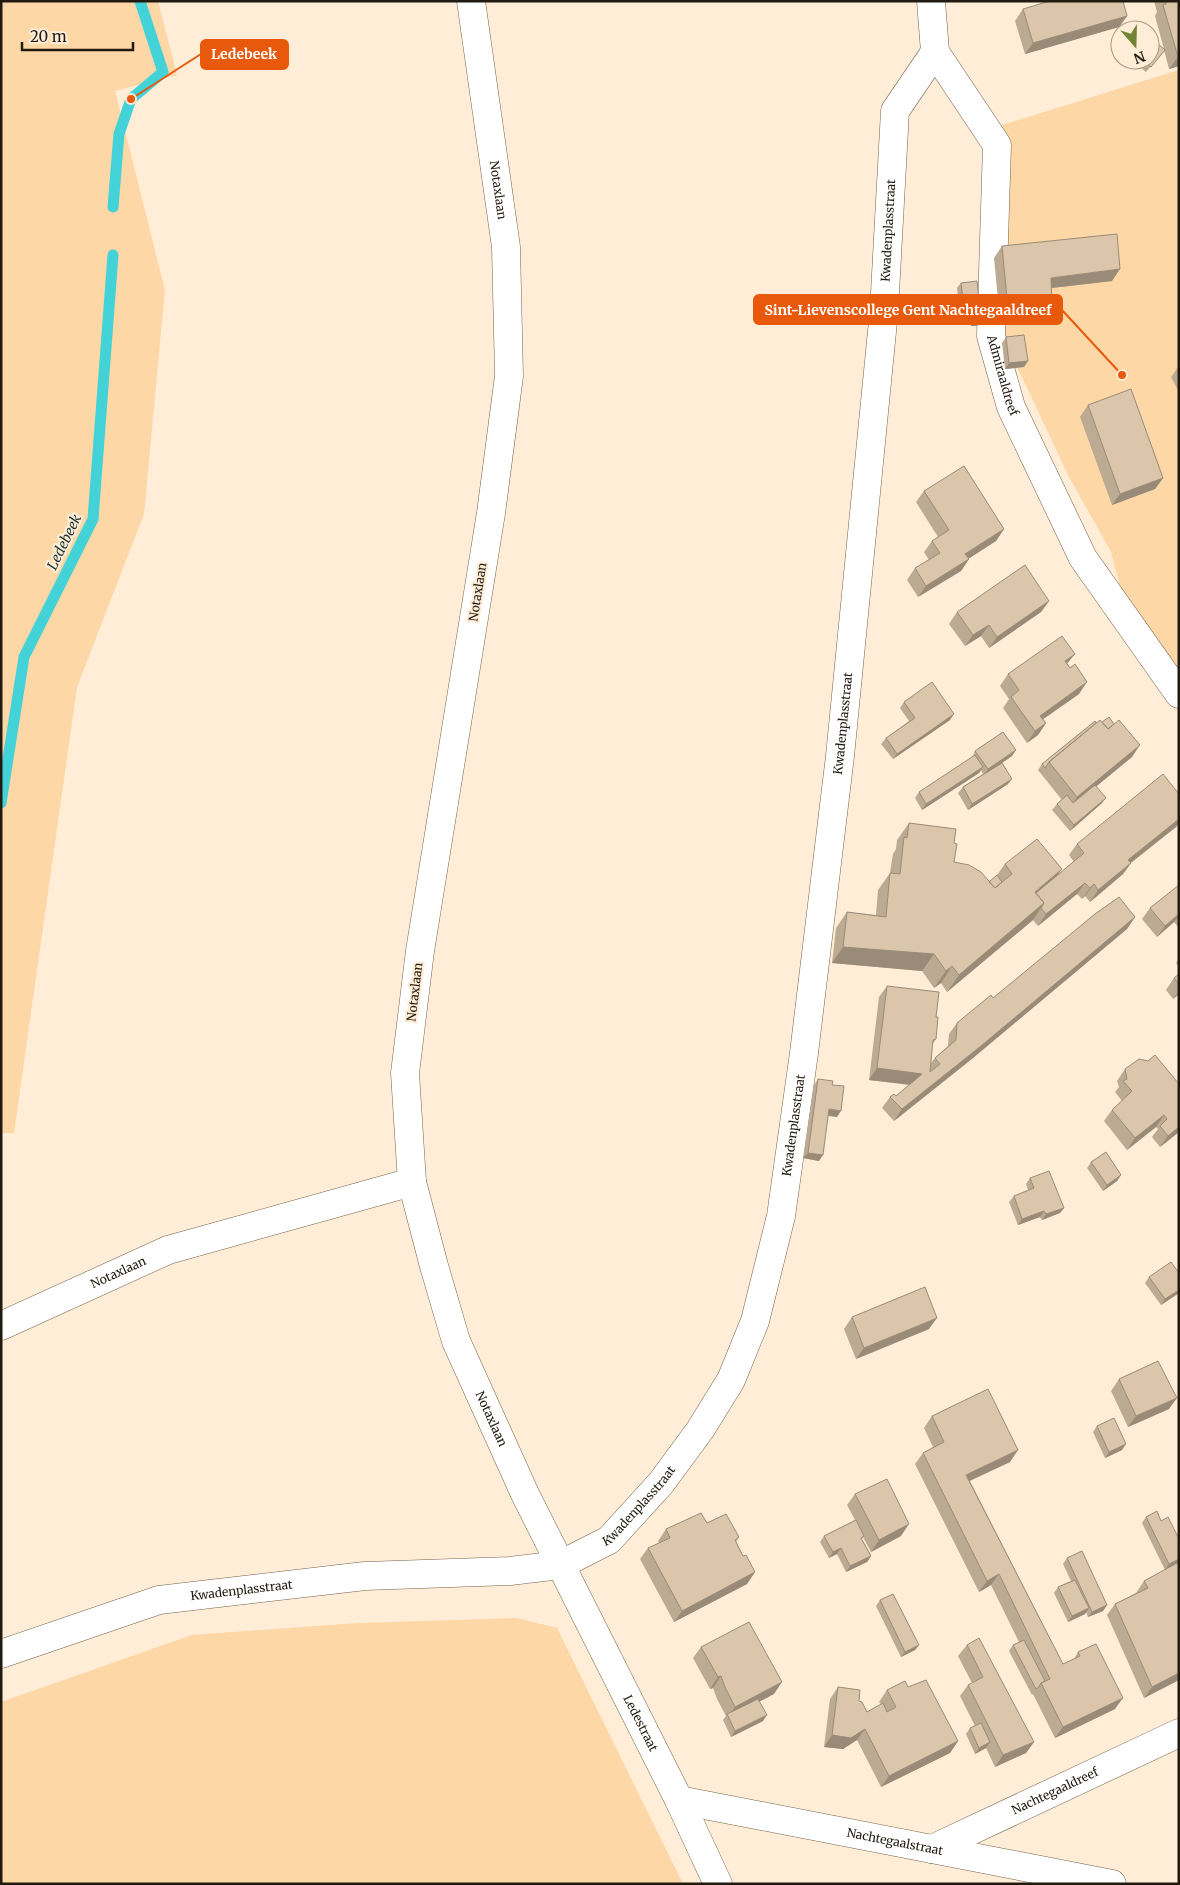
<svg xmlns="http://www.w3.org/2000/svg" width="1180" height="1885" viewBox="0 0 1180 1885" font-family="Merriweather,serif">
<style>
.green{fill:#fed7a6}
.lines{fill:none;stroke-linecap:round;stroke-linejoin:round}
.stream{stroke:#42d2d7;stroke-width:11}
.street-casing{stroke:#75624a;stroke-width:29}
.street{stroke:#fff;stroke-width:28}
.wall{fill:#bcaa93}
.shaded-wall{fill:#998b78}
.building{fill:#dbc6ab;stroke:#998b78}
.labels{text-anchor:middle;stroke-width:4.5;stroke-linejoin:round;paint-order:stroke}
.street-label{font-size:12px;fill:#211a10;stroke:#ffedd7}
.water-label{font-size:14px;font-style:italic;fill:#183030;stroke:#ffedd7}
.leader{fill:none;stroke:#e8590c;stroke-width:2}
.callout-dot{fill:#e8590c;stroke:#ffedd7;stroke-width:2}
.callout{fill:#e8590c;stroke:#e8590c;stroke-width:2}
.callout-label{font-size:14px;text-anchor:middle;font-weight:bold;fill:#fff}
</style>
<rect width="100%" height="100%" fill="#ffedd7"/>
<path class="green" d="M 1,1 L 158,1 L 177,75 L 115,91 L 165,290 L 144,514 L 77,687 L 14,1133 L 1,1133 Z
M 1179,70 L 1179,694 L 1130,624 L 1111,552 L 1068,475 L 1003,337 L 999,214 L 1002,125 Z
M 517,1618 L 557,1628 L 683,1884 L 1,1884 L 1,1702 L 192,1635 L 358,1623 Z"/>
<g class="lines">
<path class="stream" d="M 113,207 L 119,134 L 131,99 L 163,72 L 140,1
M 1,803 L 24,657 L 93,519 L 113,255"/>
<defs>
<g id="street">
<path id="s1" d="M 471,1 L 506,247 L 509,376 L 491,513 L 420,951 L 405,1073 L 412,1182 L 434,1266 L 456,1341 L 525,1494 L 679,1800 L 718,1884"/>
<path id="s2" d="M 931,1 L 935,52 L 997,145 L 991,336 L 1011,407 L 1083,558 L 1179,694"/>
<path id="s3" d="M 1,1326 L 168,1250 L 412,1182"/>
<path id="s4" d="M 1,1654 L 159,1600 L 365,1576 L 510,1571 L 560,1565 L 609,1540 L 661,1483 L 700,1430 L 731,1380 L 755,1321 L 781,1216 L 804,1053 L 840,756 L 884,311 L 895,111 L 935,52"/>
<path id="s5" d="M 679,1800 L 1112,1884"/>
<path id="s6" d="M 932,1849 L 1179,1733"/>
</g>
</defs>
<use href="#street" class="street-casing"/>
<use href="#street" class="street"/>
</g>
<path class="wall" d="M 1154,1 L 1179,1 L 1179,66 L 1169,69 L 1164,50 L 1146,72 L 1132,60 L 1150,60 L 1164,49 L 1155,16 L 1157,12 Z
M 1023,9 L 1127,16 L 1119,27 L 1025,54 L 1015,21 Z
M 1002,246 L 1112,281 L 1052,288 L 1044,315 L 1000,320 L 994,258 Z
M 977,281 L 977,326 L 971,326 L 969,313 L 960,314 L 957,288 L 961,283 Z
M 1006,337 L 1024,367 L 1005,369 L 1002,343 Z
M 1179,366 L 1179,392 L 1171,377 Z
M 1088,405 L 1163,478 L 1155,489 L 1112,505 L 1080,417 Z
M 924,491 L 1004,529 L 996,541 L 968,559 L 969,559 L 961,571 L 918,597 L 907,580 L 915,568 L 929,560 L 924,552 L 932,541 L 938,537 L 916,502 Z
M 1049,601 L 1041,612 L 989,648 L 981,636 L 965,646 L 949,624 L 957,612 Z
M 1067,664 L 1079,694 L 1043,719 L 1046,723 L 1038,735 L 1027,743 L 1003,708 L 1009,699 L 1000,686 L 1008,674 Z
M 904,702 L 950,720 L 893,759 L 881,744 L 886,738 L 909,721 L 900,708 Z
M 1095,721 L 1132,757 L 1096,786 L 1102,803 L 1070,831 L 1052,810 L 1057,804 L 1062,800 L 1038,770 L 1042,764 Z
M 975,751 L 1012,756 L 1002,763 L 1008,784 L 968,810 L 958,793 L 963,787 L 983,774 L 981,770 L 979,773 L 922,810 L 915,798 L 919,792 L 972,758 Z
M 1179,794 L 1179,823 L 1176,827 L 1131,863 L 1123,874 L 1090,902 L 1085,896 L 1082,899 L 1077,894 L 1038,926 L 1033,920 L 947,992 L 941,983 L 934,988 L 922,971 L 832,963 L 836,928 L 847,912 L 876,915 L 878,890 L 890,873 L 893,854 L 896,849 L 897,840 L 909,823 L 954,843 L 954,862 L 989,882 L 997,875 L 1005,864 L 1058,875 L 1074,862 L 1069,855 L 1077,844 Z
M 1179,885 L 1179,928 L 1174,922 L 1157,937 L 1142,919 L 1150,908 Z
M 1135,917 L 1127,929 L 973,1058 L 894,1121 L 882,1108 L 890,1097 L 896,1096 L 909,1085 L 869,1080 L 879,997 L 887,986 L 936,1017 L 936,1039 L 932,1045 L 931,1063 L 935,1058 L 948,1046 L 949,1034 L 957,1023 L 993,998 Z
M 1179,958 L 1179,967 L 1176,963 Z
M 1179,974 L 1179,994 L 1173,999 L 1166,990 L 1174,978 Z
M 1125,1069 L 1179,1132 L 1160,1147 L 1152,1137 L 1158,1129 L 1156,1127 L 1127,1150 L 1104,1121 L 1112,1110 L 1122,1101 L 1115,1092 L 1119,1087 L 1117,1081 Z
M 818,1079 L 832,1085 L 837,1117 L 828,1116 L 819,1161 L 803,1158 L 814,1085 Z
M 1091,1162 L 1121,1175 L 1117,1181 L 1103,1191 L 1087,1168 Z
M 1030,1178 L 1064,1208 L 1060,1213 L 1042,1220 L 1040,1217 L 1018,1225 L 1009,1202 L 1014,1196 L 1028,1190 L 1026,1184 Z
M 1149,1277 L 1179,1293 L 1161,1305 L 1145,1283 Z
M 852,1317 L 929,1329 L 856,1359 L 844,1329 Z
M 1119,1379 L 1169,1409 L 1128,1427 L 1111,1391 Z
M 932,1416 L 1010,1462 L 970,1481 L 1063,1664 L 1074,1659 L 1078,1652 L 1115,1709 L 1055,1738 L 1033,1694 L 1032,1695 L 1009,1651 L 1013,1645 L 1019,1642 L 991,1585 L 979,1592 L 915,1464 L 923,1453 L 933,1447 L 924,1428 Z
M 1097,1426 L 1122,1450 L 1105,1458 L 1093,1432 Z
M 855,1494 L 901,1536 L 871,1552 L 863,1537 L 862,1539 L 871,1556 L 867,1562 L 846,1572 L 837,1554 L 829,1558 L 820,1542 L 824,1536 L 855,1520 L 847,1505 Z
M 1146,1517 L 1161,1521 L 1179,1539 L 1179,1563 L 1177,1564 L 1179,1680 L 1144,1698 L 1107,1615 L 1115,1604 L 1136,1593 L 1144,1581 L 1165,1570 L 1142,1523 Z
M 707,1523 L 739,1537 L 736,1542 L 743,1556 L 755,1572 L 747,1584 L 674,1622 L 640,1559 L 648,1548 L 659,1543 L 658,1541 L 666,1529 Z
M 1067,1558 L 1107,1605 L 1103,1611 L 1088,1617 L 1086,1612 L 1085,1614 L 1068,1622 L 1054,1593 L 1058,1587 L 1071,1581 L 1063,1564 Z
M 880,1600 L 919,1645 L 915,1650 L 901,1657 L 876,1606 Z
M 967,1645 L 1034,1742 L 1026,1753 L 995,1767 L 986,1748 L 975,1754 L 966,1734 L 970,1728 L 975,1726 L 960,1696 L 968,1685 L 972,1683 L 958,1656 Z
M 701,1647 L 774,1694 L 759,1701 L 763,1721 L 731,1737 L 723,1720 L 726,1716 L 717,1699 L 713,1688 L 710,1689 L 693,1658 Z
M 838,1687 L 859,1701 L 867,1712 L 881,1704 L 879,1702 L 887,1690 L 908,1687 L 958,1741 L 950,1753 L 881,1787 L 857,1740 L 843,1749 L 824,1747 L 830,1699 Z"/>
<path class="shaded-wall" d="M 1127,16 L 1119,27 L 1025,54 L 1033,43 Z
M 1178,57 L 1179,57 L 1179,66 L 1169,69 Z
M 1120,269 L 1112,281 L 1043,289 L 1051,278 Z
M 1052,304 L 1044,315 L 1000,320 L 1008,309 Z
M 964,308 L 973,308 L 969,313 L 960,314 Z
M 975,320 L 981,320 L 977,326 L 971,326 Z
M 1028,361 L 1024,367 L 1005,369 L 1009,363 Z
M 1163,478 L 1155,489 L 1112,505 L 1120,494 Z
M 1004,529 L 996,541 L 957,566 L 965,554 Z
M 969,559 L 961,571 L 918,597 L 926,586 Z
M 1049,601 L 1041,612 L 989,648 L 997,637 Z
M 989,625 L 981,636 L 965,646 L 973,635 Z
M 1075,654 L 1066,665 L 1065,661 Z
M 1087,682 L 1079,694 L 1032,727 L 1040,716 Z
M 954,714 L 950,720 L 893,759 L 897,754 Z
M 1046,723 L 1038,735 L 1027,743 L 1035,731 Z
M 1140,745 L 1132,757 L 1069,809 L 1077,797 Z
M 1016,750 L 1012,756 L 984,775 L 988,769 Z
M 983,767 L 979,773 L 922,810 L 926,804 Z
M 1012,779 L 1008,784 L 968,810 L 972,804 Z
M 1106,798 L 1102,803 L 1070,831 L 1074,825 Z
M 1179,819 L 1179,823 L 1176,827 L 1120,871 L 1128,860 Z
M 1131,863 L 1123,874 L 1090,902 L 1098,890 Z
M 1062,869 L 1050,886 L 1034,900 L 1035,892 Z
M 1085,883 L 1077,894 L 1038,926 L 1046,914 Z
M 1094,884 L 1085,896 L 1082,899 L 1090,888 Z
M 1044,903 L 1033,920 L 947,992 L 959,975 Z
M 1179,914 L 1179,916 L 1174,922 L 1157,937 L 1165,926 Z
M 1135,917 L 1127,929 L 973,1058 L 894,1121 L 902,1109 Z
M 843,947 L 934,954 L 922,971 L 832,963 Z
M 952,966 L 941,983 L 934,988 L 946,971 Z
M 1179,991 L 1179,994 L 1173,999 Z
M 877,1068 L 922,1074 L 914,1085 L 869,1080 Z
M 829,1109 L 841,1111 L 837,1117 L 825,1115 Z
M 1164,1115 L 1156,1127 L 1127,1150 L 1135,1138 Z
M 1179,1127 L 1179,1132 L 1160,1147 L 1168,1136 Z
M 808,1153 L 823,1155 L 819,1161 L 803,1158 Z
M 1121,1175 L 1117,1181 L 1103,1191 L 1107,1185 Z
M 1064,1208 L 1060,1213 L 1042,1220 L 1046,1214 Z
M 1044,1211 L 1040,1217 L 1018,1225 L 1022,1219 Z
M 1179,1290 L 1179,1293 L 1161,1305 L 1165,1299 Z
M 937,1318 L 929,1329 L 856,1359 L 864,1348 Z
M 1177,1398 L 1169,1409 L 1128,1427 L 1136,1416 Z
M 1126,1444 L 1122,1450 L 1105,1458 L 1109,1452 Z
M 1018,1450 L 1010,1462 L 958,1486 L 966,1475 Z
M 909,1524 L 901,1536 L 871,1552 L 879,1540 Z
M 841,1548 L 837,1554 L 829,1558 L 833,1552 Z
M 871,1556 L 867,1562 L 846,1572 L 850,1566 Z
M 1179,1559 L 1179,1563 L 1165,1570 L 1169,1564 Z
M 755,1572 L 747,1584 L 674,1622 L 682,1611 Z
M 999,1574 L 991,1585 L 979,1592 L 987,1581 Z
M 1107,1605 L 1103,1611 L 1088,1617 L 1092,1612 Z
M 1089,1608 L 1085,1614 L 1068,1622 L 1072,1616 Z
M 919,1645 L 915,1650 L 901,1657 L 905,1652 Z
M 1179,1673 L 1179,1680 L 1144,1698 L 1152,1687 Z
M 721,1676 L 713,1688 L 710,1689 L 718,1677 Z
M 782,1682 L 774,1694 L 729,1718 L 728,1717 L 735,1707 Z
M 1123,1698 L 1115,1709 L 1055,1738 L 1063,1727 Z
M 767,1715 L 763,1721 L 731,1737 L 735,1731 Z
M 865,1729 L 857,1740 L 843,1749 L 824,1747 L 832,1735 Z
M 958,1741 L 950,1753 L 881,1787 L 889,1776 Z
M 990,1742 L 986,1748 L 975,1754 L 979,1748 Z
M 1034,1742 L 1026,1753 L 995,1767 L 1003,1755 Z"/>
<path class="building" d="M 1050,1 L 1123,1 L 1127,16 L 1033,43 L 1023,9 Z
M 1166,1 L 1179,1 L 1179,57 L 1178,57 L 1163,5 L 1166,4 Z
M 1150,37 L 1165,50 L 1151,67 L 1143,60 L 1150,60 Z
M 1117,234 L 1120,269 L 1051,278 L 1052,304 L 1008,309 L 1002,246 Z
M 977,281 L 981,320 L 975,320 L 973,308 L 964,308 L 961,283 Z
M 1024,335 L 1028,361 L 1009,363 L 1006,337 Z
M 1131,389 L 1163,478 L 1120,494 L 1088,405 Z
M 964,466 L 1004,529 L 965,554 L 969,559 L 926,586 L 915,568 L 940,553 L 932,541 L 949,530 L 924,491 Z
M 1025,565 L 1049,601 L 997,637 L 989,625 L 973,635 L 957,612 Z
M 1062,636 L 1075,654 L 1065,661 L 1070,668 L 1075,664 L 1087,682 L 1040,716 L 1046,723 L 1035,731 L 1011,697 L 1019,690 L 1008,674 Z
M 932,682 L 954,714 L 897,754 L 886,738 L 915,718 L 904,702 Z
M 1109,717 L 1114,724 L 1108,729 L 1102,722 Z
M 1100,720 L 1108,729 L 1119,720 L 1140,745 L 1077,797 L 1049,762 Z
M 1095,721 L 1096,723 L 1049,762 L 1045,768 L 1042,764 Z
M 1003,732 L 1016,750 L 988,769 L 975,751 Z
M 975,755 L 983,767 L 926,804 L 919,792 Z
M 1002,763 L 1012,779 L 972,804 L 963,787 Z
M 1163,774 L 1179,794 L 1179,808 L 1178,808 L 1179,809 L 1179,819 L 1128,860 L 1131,863 L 1098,890 L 1094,884 L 1090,888 L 1085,883 L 1046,914 L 1041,908 L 1044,903 L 1036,893 L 1084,853 L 1077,844 Z
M 1095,785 L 1106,798 L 1074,825 L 1057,804 L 1067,795 L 1073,803 Z
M 909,823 L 956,829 L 954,843 L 957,844 L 954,862 L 969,865 L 981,872 L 995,888 L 1012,874 L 1005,864 L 1037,839 L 1062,869 L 1035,892 L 1044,903 L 959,975 L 952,966 L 946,971 L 934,954 L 843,947 L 847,912 L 886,917 L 890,873 L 900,874 L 904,837 L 907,838 Z
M 997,875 L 1002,882 L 995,888 L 989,882 Z
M 1179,885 L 1179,914 L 1165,926 L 1150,908 Z
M 1119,897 L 1135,917 L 981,1046 L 902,1109 L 890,1097 L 894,1094 L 896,1096 L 922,1074 L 877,1068 L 887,986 L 939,992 L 936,1017 L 938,1017 L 936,1039 L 933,1040 L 930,1072 L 940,1064 L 935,1058 L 956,1040 L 957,1023 L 991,995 L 993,998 L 1095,914 Z
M 1179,974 L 1179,984 L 1174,978 Z
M 1155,1055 L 1179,1084 L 1179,1127 L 1168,1136 L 1160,1126 L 1167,1119 L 1164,1115 L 1135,1138 L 1112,1110 L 1132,1091 L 1123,1081 L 1127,1079 L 1125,1069 L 1139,1059 L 1148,1061 Z
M 818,1079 L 833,1081 L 832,1085 L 844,1086 L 841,1111 L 829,1109 L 823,1155 L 808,1153 Z
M 1106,1152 L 1121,1175 L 1107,1185 L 1091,1162 Z
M 1049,1171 L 1064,1208 L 1046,1214 L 1044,1211 L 1022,1219 L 1014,1196 L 1034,1188 L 1030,1178 Z
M 1171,1262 L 1179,1273 L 1179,1290 L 1165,1299 L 1149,1277 Z
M 925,1287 L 937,1318 L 864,1348 L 852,1317 Z
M 1158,1361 L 1177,1398 L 1136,1416 L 1119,1379 Z
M 988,1389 L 1018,1450 L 966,1475 L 1063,1664 L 1080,1656 L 1078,1652 L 1096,1644 L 1123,1698 L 1063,1727 L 1041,1683 L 1050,1679 L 999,1574 L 987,1581 L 923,1453 L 944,1442 L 932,1416 Z
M 1114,1418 L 1126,1444 L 1109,1452 L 1097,1426 Z
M 887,1479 L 909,1524 L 879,1540 L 855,1494 Z
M 1157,1511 L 1161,1521 L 1168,1517 L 1179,1539 L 1179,1559 L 1169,1564 L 1146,1517 Z
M 701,1513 L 707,1523 L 726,1514 L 739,1537 L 735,1540 L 743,1556 L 746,1555 L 755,1572 L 682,1611 L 648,1548 L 670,1538 L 666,1529 Z
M 856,1520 L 864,1536 L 861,1538 L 871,1556 L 850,1566 L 841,1548 L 833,1552 L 824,1536 Z
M 1082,1551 L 1107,1605 L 1092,1612 L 1067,1558 Z
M 1177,1563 L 1179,1567 L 1179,1673 L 1152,1687 L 1115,1604 L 1148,1588 L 1144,1581 Z
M 1075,1580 L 1089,1608 L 1072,1616 L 1058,1587 Z
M 893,1594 L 919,1645 L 905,1652 L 880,1600 Z
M 749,1622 L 782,1682 L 735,1707 L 725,1687 L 721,1676 L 718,1677 L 701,1647 Z
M 979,1638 L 1034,1742 L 1003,1755 L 968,1685 L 983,1677 L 967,1645 Z
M 1024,1640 L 1045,1681 L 1041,1683 L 1038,1688 L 1036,1689 L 1013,1645 Z
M 926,1680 L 958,1741 L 889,1776 L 865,1729 L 851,1738 L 832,1735 L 838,1687 L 860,1690 L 859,1701 L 862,1702 L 867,1712 L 883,1703 L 887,1712 L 896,1707 L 887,1690 L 905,1681 L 908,1687 Z
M 758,1699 L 767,1715 L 735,1731 L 727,1714 Z
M 981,1723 L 990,1742 L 979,1748 L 970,1728 Z"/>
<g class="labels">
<g class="street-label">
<text dy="4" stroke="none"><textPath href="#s1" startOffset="191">Notaxlaan</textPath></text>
<text dy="4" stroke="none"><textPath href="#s4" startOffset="1990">Kwadenplasstraat</textPath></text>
<text dy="4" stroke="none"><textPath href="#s2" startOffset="395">Admiraaldreef</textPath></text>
<text transform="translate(478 592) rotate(-81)" y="4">Notaxlaan</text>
<text dy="4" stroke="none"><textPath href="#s4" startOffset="1495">Kwadenplasstraat</textPath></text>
<text transform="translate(415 992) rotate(-83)" y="4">Notaxlaan</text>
<text dy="4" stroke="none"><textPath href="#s4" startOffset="1090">Kwadenplasstraat</textPath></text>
<text dy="4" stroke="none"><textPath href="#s3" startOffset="129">Notaxlaan</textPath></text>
<text dy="4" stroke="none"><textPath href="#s1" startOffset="1442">Notaxlaan</textPath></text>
<text dy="4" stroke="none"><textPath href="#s4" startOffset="670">Kwadenplasstraat</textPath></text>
<text dy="4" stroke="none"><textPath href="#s4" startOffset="250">Kwadenplasstraat</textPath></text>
<text dy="4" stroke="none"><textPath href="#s1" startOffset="1781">Ledestraat</textPath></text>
<text dy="4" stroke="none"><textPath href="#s6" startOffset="136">Nachtegaaldreef</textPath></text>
<text dy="4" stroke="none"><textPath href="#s5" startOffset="220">Nachtegaalstraat</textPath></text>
</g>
<g class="water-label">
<text transform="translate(64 542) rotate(-64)" y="5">Ledebeek</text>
</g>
</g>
<path class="leader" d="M131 99L201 54M1122 375L1062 310"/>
<g class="callout-dot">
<circle cx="131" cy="99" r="5"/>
<circle cx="1122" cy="375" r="5"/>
</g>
<g class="callout">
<rect x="201" y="40" width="87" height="29" rx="5"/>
<rect x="754" y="295" width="308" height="29" rx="5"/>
</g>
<g class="callout-label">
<text x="244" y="59">Ledebeek</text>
<text x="908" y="315">Sint-Lievenscollege Gent Nachtegaaldreef</text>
</g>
<rect width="1180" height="1885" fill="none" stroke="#211a10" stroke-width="5"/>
<g transform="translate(1135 45) rotate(160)"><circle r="24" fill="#ffedd7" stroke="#a69987"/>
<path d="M0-4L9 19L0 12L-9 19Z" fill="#728433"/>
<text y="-8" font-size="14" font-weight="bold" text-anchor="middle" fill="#211a10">N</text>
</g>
<path d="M22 42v8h111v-8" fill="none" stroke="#211a10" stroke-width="2.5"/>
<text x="30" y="42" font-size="15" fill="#211a10" stroke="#ffedd7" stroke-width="4" paint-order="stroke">20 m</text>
</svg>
